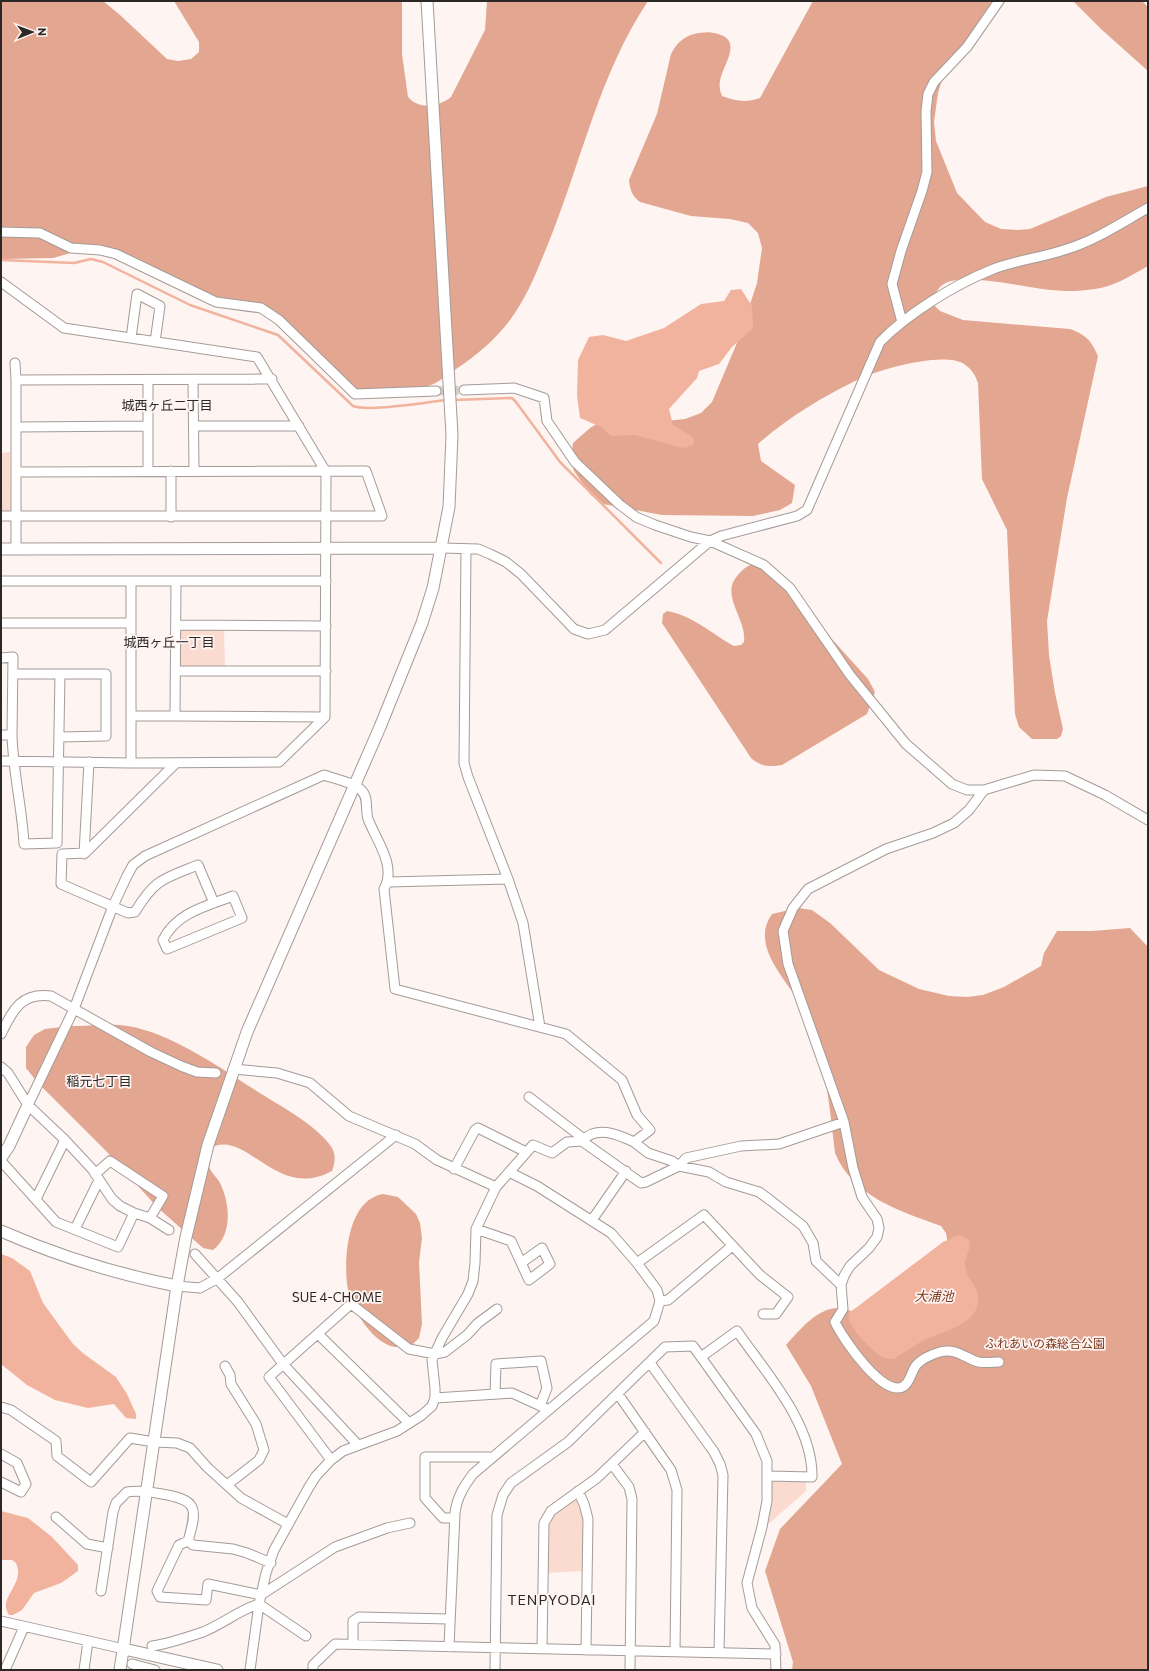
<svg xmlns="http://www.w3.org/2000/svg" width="1149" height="1671" viewBox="0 0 1149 1671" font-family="Commissioner,'Noto Sans JP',sans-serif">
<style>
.green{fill:#fbdbd0}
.forest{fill:#e3a690}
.water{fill:#f1b39d}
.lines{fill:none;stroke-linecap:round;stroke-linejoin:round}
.stream{stroke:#f1b39d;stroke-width:2.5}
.minor-tunnel{stroke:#d4cbc9;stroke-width:9;stroke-dasharray:9 4.5;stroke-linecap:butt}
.minor-casing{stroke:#a49b98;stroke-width:11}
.tertiary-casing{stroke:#a49b98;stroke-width:13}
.minor{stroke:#fff;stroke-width:9}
.tertiary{stroke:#fff;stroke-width:11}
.labels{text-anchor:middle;stroke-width:3.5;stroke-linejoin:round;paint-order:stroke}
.park-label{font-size:12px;fill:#7d3519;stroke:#fef4f1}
.neighbourhood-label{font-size:13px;fill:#2c2827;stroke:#fef4f1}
.water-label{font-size:13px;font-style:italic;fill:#7f371a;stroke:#fef4f1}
.quarter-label{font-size:14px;letter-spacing:1px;fill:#2c2827;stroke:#fef4f1}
</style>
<rect width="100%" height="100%" fill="#fef4f1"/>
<path class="green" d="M 10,452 L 11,510 L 10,513 L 1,512 L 1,453 Z
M 182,629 L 224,630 L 225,667 L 182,667 L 180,665 L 180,631 Z
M 772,1481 L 806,1482 L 806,1491 L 765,1527 L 769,1512 Z
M 573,1501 L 577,1501 L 583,1519 L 583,1571 L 547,1573 C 548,1539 539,1519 573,1501 Z"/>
<path class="forest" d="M 1,1 L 103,1 L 120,15 L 167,59 L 178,61 L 191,59 L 199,52 L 199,42 L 174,1 L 402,1 L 402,54 L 408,97 C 419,110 439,107 451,97 L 485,30 L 487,1 L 648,1 C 600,73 582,159 550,239 C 539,266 528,296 510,320 C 496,339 476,356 456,369 C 448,374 439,382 431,385 C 408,393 379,390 355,391 L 253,304 L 198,293 L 115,252 L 88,248 L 53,258 L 1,259 Z
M 813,1 L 1006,1 L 954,55 L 944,73 L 938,93 L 934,122 L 936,141 L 957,193 L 985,222 L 1001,229 L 1018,230 L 1030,229 L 1106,197 L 1148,186 L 1148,266 C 1132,275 1113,287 1095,289 C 1081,291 1066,292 1052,290 C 1027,288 964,272 944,284 C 936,288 934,298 934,305 L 940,311 L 963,320 L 1070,329 C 1086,335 1091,340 1098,356 L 1067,498 L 1047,621 L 1049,655 L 1055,693 L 1063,729 L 1061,736 L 1057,739 L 1032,739 L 1019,727 L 1015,714 L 1007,530 L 982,479 L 978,383 C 975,375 972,369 964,364 C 944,351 876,370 855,381 C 822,397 786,419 758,444 L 761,461 L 795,485 L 792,503 L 780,510 L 753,516 L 662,515 L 603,504 L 591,495 L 574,471 L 571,461 L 573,443 L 590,428 L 603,420 L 666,421 L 685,419 L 701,413 L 712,402 L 739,338 L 757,283 L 762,248 L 758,233 L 748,223 L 730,219 L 691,216 L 640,202 C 632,196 630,190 629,180 L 657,114 L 671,54 C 676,44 683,37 694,34 C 703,32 712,31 721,35 C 742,43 722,66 720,81 C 719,86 720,91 722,96 C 735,101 746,103 760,98 Z
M 1073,1 L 1142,1 L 1148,7 L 1148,71 L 1101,29 Z
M 756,563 L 763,563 L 868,679 L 875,692 L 867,714 L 782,765 C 770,767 761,767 751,758 L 662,623 L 663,614 L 667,611 C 692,615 712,634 734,646 L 741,645 L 744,642 C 747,619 719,595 738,575 C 743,569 748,565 756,563 Z
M 798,908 L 812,910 L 830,923 L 879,970 L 919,989 L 949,996 L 967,997 L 983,995 L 1004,987 L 1041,966 L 1044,953 L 1057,931 L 1092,931 L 1130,928 L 1148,947 L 1148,1670 L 792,1670 L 793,1662 L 765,1571 L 780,1529 L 842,1464 L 811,1386 L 786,1345 C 804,1325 829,1294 857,1315 L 949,1250 L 946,1233 L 941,1226 C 900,1211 853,1197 835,1153 C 830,1110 826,1068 813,1027 C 803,993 745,952 772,914 Z
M 70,1026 C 89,1026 110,1023 128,1026 C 172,1033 225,1071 263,1095 C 284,1108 319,1127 332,1148 C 336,1155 335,1163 332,1171 C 275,1202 246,1126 209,1149 C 209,1154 208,1160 209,1165 C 209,1171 217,1177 220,1183 C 230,1203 233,1235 213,1250 L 203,1248 L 157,1207 L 110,1155 L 38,1083 L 26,1068 L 26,1047 L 34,1035 L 45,1029 Z
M 383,1194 L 398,1197 L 416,1214 L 420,1223 L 422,1238 L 419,1262 L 422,1324 L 419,1338 L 410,1347 C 405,1347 400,1347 395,1347 C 371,1343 350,1306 347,1284 C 344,1255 348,1200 383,1194 Z"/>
<path class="water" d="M 741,289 L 752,306 L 753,328 L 732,347 L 719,364 L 699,371 L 697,378 L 669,409 L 673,425 L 693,437 L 694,445 L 683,448 L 635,435 L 611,436 L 601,427 L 580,418 L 577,395 L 578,360 L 589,337 L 603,335 L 626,341 L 664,328 L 701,304 L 724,301 L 731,290 Z
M 959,1235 C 978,1239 966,1253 965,1263 C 965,1279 977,1284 978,1296 C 981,1325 944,1330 925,1340 C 914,1345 904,1353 894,1359 C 888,1359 883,1358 879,1355 C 870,1349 845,1324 849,1313 L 943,1242 Z
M 1,1254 L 12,1258 L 30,1271 L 43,1303 L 73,1344 L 84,1354 L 116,1377 L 127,1394 L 136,1414 L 136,1419 L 126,1418 L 114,1404 L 88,1408 L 55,1400 L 27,1385 L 1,1364 Z
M 1,1511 L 28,1518 L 52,1537 L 78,1565 L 78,1571 L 61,1583 L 34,1593 L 22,1610 L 13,1615 L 9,1615 C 0,1602 13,1592 17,1579 C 19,1573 18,1568 16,1563 L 12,1560 L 1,1560 Z"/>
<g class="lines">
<path class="stream" d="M 1,260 L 74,263 L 91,259 L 103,262 L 190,305 L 278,335 L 353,406 C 369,412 426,402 447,400
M 454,400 L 512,398 L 516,402 L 560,462 L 661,563"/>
<path class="minor-tunnel" d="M 436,391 L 464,390"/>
<defs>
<path id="minor" d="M 1,232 L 40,233 L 71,248 L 100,250 L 116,254 L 216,302 L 261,308 L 279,320 L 355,394 L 436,391
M 1,282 L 64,328 L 257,357 L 326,472 L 325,717 L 279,762 L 131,763 L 131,581
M 902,322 L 892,284 L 901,251 L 922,191 L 927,172 L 926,111 L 928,94 L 934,82 L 967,47 L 999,1
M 131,338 L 137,294 L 160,306 L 155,342
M 15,363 L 16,380
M 148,380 L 148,471
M 193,380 L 194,471
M 464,390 L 514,388 L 544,398 L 547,421 L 575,462 L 619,504 L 636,517 L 655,525 L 691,537 L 710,541 L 764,565 L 790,588 L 850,675 L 906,744 L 952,784 L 967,790 L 984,790 L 1034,775 L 1065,776 L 1105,795 L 1148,820
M 194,426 L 299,426
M 16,427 L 148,426
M 1,516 L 382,516 L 366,471 L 16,472
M 171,517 L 171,471
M 442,548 L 478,549 L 490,554 L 506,562 L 521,574 L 574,629 L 588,634 L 605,630 L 710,541 L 721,536 L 797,516 L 807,510 L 880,342 C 907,314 954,285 991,270 C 1015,260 1042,258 1067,249 C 1096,240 1121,223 1148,208
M 16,549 L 16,380 L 272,379
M 466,549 L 464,763 L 468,777 L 508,879 L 523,923 L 540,1027
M 1,581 L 326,581
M 1,623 L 131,623
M 176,625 L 326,626
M 1,658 L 13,657 L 12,735 L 1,735
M 176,671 L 326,671
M 13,674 L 60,674
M 131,716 L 175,716 L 176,581
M 175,716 L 325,717
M 12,735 C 13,772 22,807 24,844 L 57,843 L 60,674 L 106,674 L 106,736 L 60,737
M 1,761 L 131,763
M 176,763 L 85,853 L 62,854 L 61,884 L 128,913 L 135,912 C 155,879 163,879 198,865 L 214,903
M 984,790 L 969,810 L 954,823 L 933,833 L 886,849 L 808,889 L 793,908 L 783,931 L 788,964 L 844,1122 L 853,1168 L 862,1197 L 877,1219 L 879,1228 L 877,1237 L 869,1248 L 850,1266 L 844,1276 L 841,1285 L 843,1309 L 835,1322 C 841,1336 884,1400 904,1386 C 910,1382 911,1373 915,1367 C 919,1360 932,1354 940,1352 C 954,1348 963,1356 975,1361 C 982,1364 992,1362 999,1362
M 84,854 L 89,762
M 388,882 L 508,879
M 233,896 L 242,918 L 167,949 L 163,940 C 176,913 206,906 233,896 Z
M 1,1034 C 13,1010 21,992 51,996 L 151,1052 L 181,1066 L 197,1072 L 216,1073
M 1,1067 L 8,1073 L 28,1105 L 65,1140 L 92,1169 L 112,1199 L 120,1206 L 134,1213 L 150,1218 L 169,1230
M 233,1069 L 277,1073 L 310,1083 L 349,1116 L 415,1144 L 437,1160 L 496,1187
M 529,1097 L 584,1139
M 28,1105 L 74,1009 L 113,906 L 127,876 L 133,865 L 145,856 L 324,775 C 335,779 353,782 361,790 C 369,797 365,809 368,819 C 376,840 397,866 384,889 L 395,989 L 566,1034 L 622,1080 L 637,1115 L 650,1130 L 634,1142 L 648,1153 L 672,1161 L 679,1166 L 709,1172 L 726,1182 L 759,1192 L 770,1200 L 803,1226 L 813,1243 L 816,1261 L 841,1285
M 582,1141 C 596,1125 617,1134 634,1142
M 1,1161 L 56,1222 L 118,1247 L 134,1213
M 454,1169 L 475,1130 L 478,1128 L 526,1152
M 95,1174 L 110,1161 L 163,1196 L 150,1218
M 36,1199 L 65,1140
M 592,1220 L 626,1171
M 75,1229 L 99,1180
M 476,1229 L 511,1241 L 529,1280 L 550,1264 L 542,1248 L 521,1263
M 195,1254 L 238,1302 L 283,1364 L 358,1445
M 637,1263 L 704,1215 L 760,1275 L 788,1297 L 776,1314 L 763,1314
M 177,1286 L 200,1288 L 218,1278 L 396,1135
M 660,1301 L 668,1300 L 732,1246
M 318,1334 L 409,1423
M 701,1357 L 737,1331 C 766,1373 813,1424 812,1477 L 768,1476
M 650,1363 L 714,1452 L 720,1464 L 723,1475 L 719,1652
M 225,1366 L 230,1375 L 231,1384 L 256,1424 L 264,1450 L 259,1460 L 227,1485
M 495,1394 L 496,1364 L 541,1361 L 547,1388 L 540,1406
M 618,1394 L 671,1470 L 677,1490 L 675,1651
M 435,1398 L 512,1393 L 545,1408
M 1,1407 L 11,1410 L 56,1441 L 57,1456 L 91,1482 L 130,1438 L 154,1442 L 177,1443 L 190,1448 L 207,1467 L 241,1498 L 288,1524
M 1,1454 L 17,1463 L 26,1484 L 21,1492 L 1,1482
M 331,1460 L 269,1377 L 351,1304 L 409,1349 L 435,1354 L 445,1352 L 467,1335 L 478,1323 L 497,1309
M 612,1464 L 629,1487 L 632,1499 L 630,1670
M 578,1491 L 584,1504 L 588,1519 L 586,1650
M 56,1517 L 87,1544 L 108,1548
M 455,1518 L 443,1518 L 425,1498 L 425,1457 L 493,1457
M 188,1541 L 179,1545 L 157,1591 L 160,1597 L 206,1600 L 208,1584 L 261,1595 L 335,1547 L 387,1528 L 410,1523
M 101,1591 L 113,1512 L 116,1503 L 127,1492 C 139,1490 150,1492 162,1494 C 197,1500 198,1507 188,1541 L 193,1545 L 233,1549 L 247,1553 L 271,1563
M 1,1621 L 124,1649
M 353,1644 L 353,1621 L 359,1617 L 449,1619
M 152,1646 C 168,1644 188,1637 203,1632 C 223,1624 239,1610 259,1604 L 306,1636
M 449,1647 L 455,1513 C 457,1497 464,1486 473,1474 L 654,1321 L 660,1301 L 657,1290 L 637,1263 L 611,1233 L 537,1186 L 509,1172
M 542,1648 L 544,1523 L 551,1511 L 597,1478 L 645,1432
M 132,1664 L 155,1670
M 5,1670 L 24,1627
M 84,1670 L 88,1641
M 250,1670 L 259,1604 L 266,1573 L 274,1550 L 309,1487 L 316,1476 L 331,1460 L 343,1451 L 397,1431 L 422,1415 L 432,1406 L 435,1398 L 435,1388 L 432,1360 L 442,1338 L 468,1294 L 473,1281 L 475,1263 L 476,1229 L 496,1187 L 533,1145 L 552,1153 L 567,1142 L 582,1141 L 641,1183 L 646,1182 L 679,1166 L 686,1158 L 741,1146 L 779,1144 L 844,1122
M 313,1670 L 313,1665 L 335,1644 L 776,1654
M 495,1670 L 497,1515 L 503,1495 L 511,1483 L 568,1442 L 665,1347 L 693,1346 L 756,1434 L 767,1461 L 767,1501 L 762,1527 L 747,1583 L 752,1608 L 775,1645 L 776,1670"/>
<path id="tertiary" d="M 1,549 L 442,548
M 1,1158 L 9,1146 L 28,1105
M 1,1231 C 58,1256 116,1274 177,1286
M 124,1649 L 217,1670
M 120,1670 L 177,1286 L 186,1237 L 208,1145 L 247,1032 L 380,727 L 422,623 L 433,588 L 449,507 L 452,435 L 427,1"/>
</defs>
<use href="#minor" class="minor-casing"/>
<use href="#tertiary" class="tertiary-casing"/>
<use href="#minor" class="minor"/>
<use href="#tertiary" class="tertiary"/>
</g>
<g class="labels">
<g class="park-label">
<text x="1045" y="1348">ふれあいの森総合公園</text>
</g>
<g class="neighbourhood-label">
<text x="167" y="410">城西ヶ丘二丁目</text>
<text x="169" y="647">城西ヶ丘一丁目</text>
<text x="99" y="1086">稲元七丁目</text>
<text x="337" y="1302">SUE 4-CHOME</text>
</g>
<g class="water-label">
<text x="934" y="1301">大浦池</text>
</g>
<g class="quarter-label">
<text x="552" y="1605">TENPYODAI</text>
</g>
</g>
<rect width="1149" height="1671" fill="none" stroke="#2c2827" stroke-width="4"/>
<g transform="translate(32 32) rotate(89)" stroke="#fef4f1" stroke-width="3" paint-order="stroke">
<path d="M0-3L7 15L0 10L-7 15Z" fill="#2c2827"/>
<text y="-6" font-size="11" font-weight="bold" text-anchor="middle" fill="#2c2827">N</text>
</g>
</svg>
